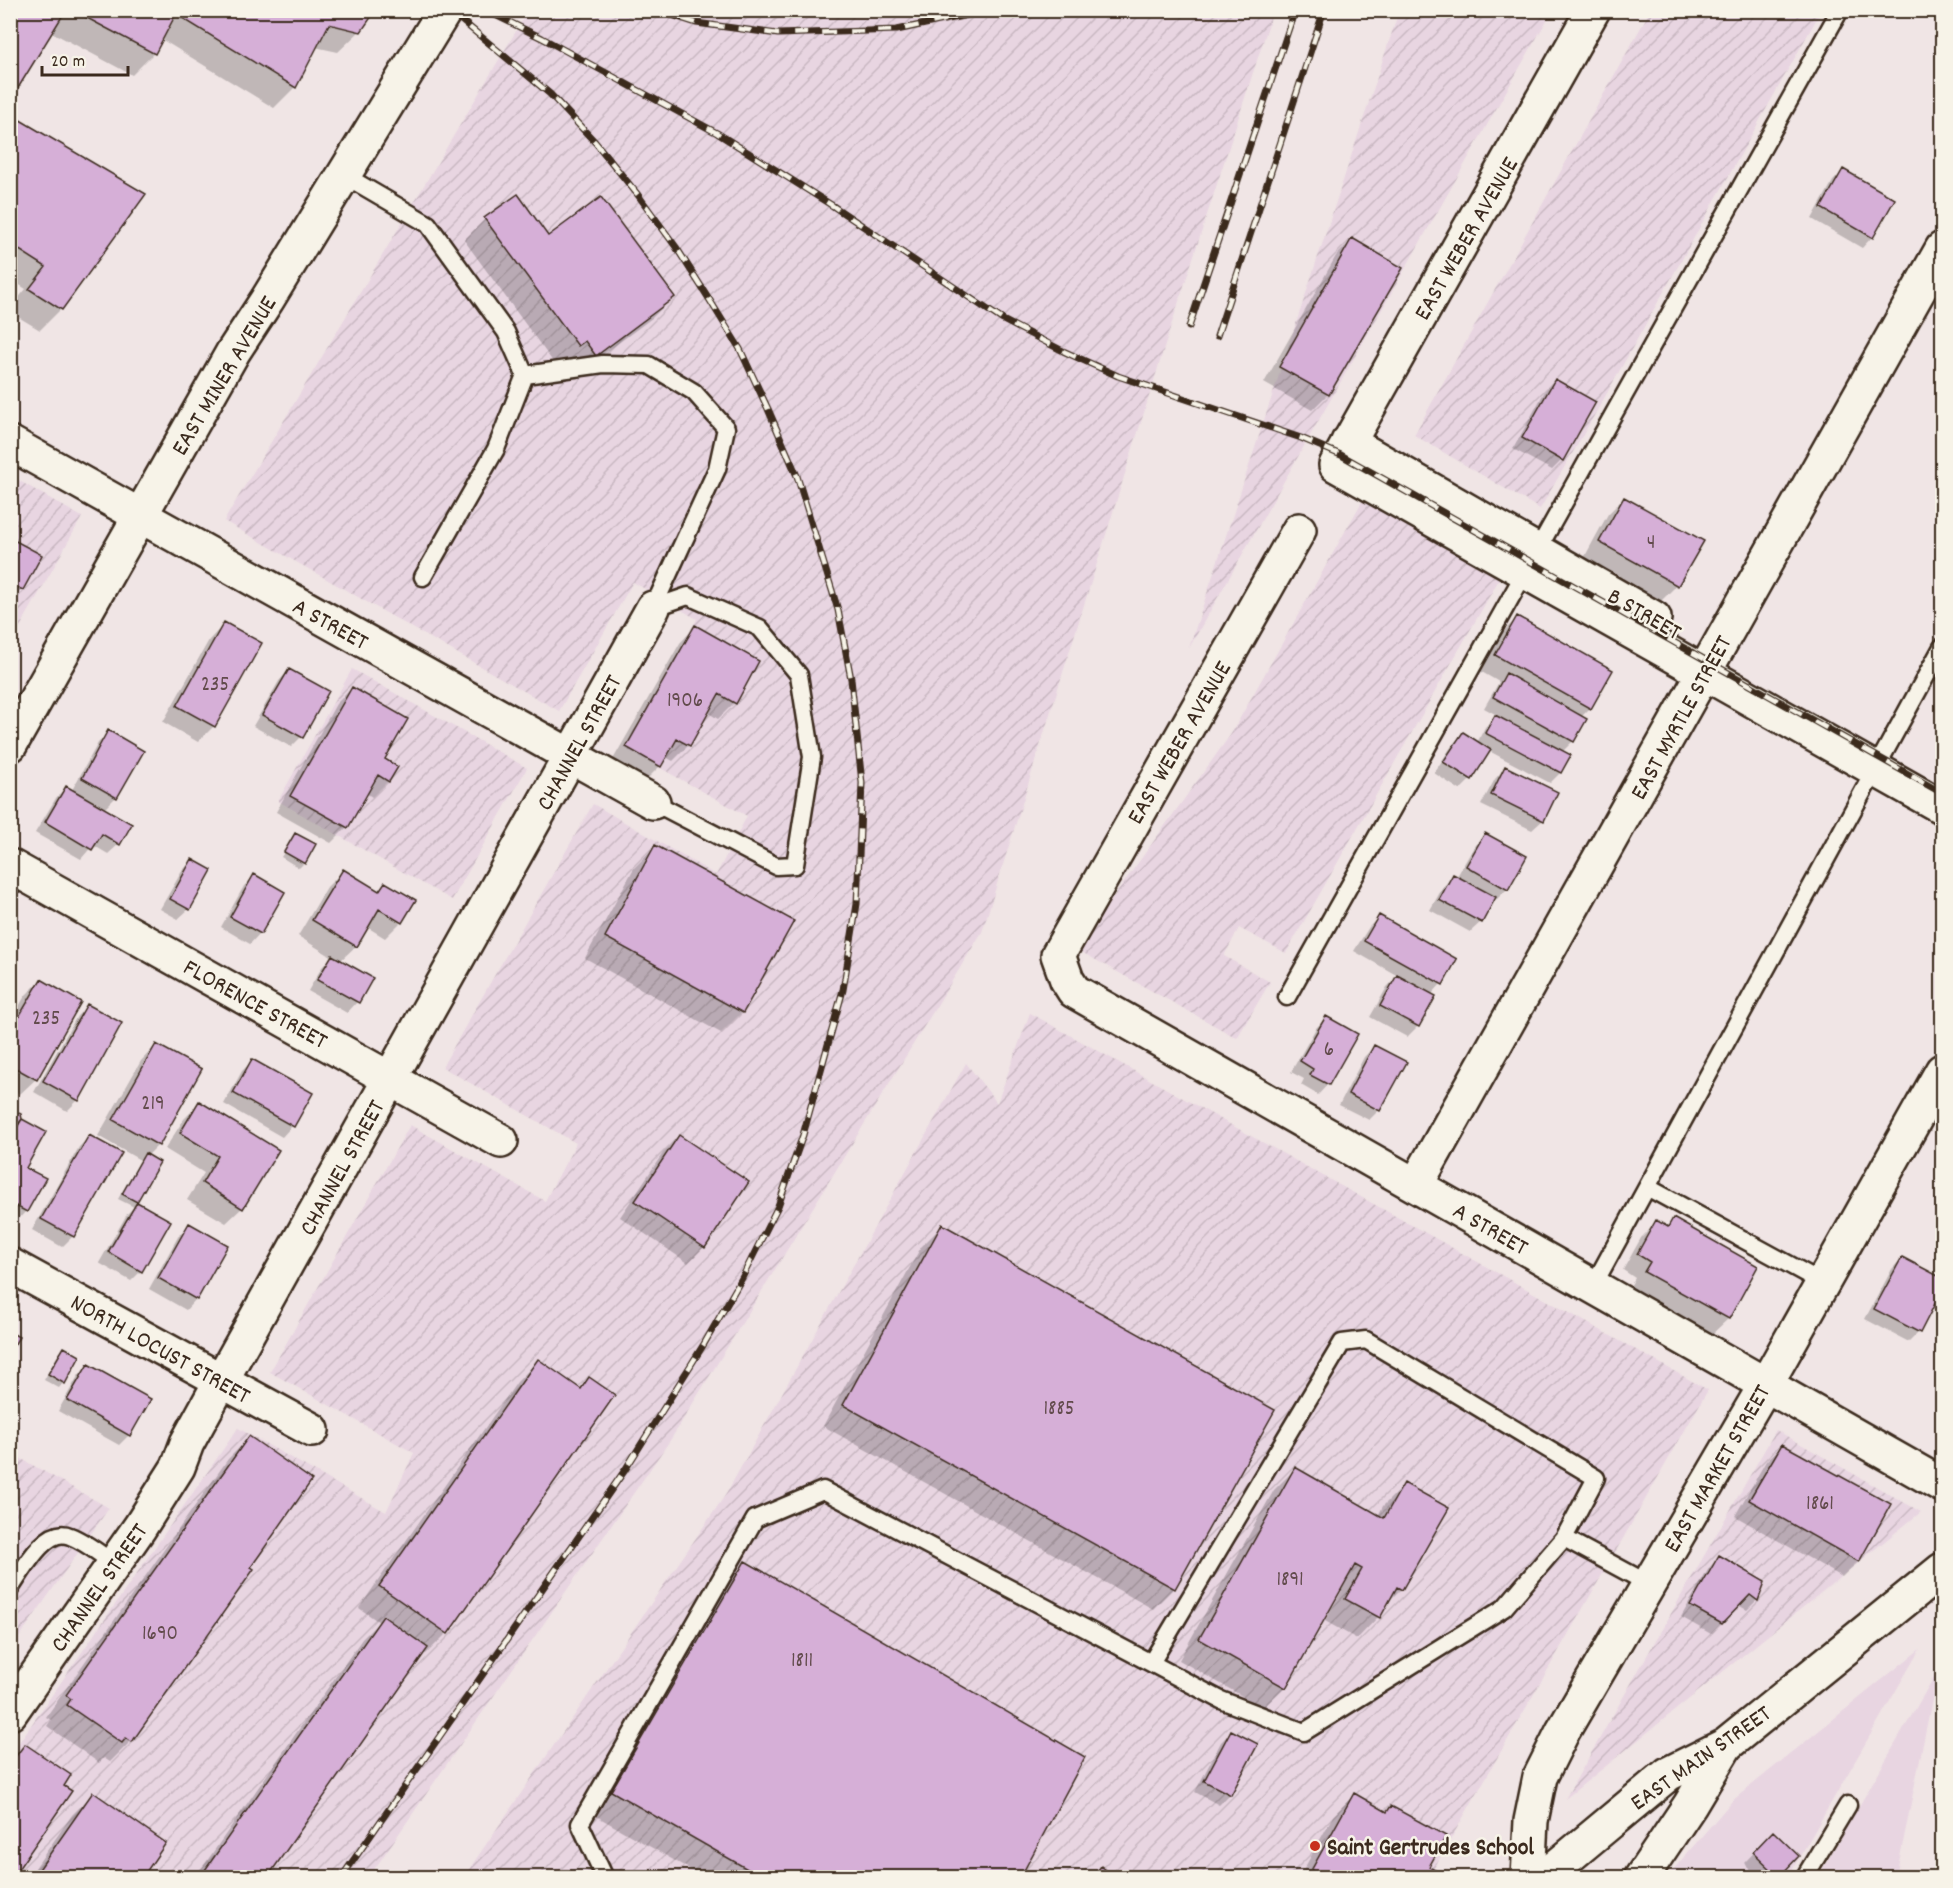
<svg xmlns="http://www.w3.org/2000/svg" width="1953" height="1888" viewBox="0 0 1953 1888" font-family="Dekko,sans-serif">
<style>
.built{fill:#e8d5e1}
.industrial{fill:url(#industrial-furrows)}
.shadow{fill:#0003}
.building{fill:#d6afd7;stroke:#3b2a1e;stroke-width:1.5}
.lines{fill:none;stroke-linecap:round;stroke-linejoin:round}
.service-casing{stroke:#3b2a1e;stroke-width:21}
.minor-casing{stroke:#3b2a1e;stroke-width:38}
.tertiary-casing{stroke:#3b2a1e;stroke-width:38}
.secondary-casing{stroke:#3b2a1e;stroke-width:38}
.service{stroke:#f7f3e8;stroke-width:16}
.minor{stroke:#f7f3e8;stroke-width:33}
.tertiary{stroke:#f7f3e8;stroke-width:33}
.secondary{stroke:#f7f3e8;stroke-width:33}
.rail-casing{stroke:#3b2a1e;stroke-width:7}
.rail{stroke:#f7f3e8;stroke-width:4.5;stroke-dasharray:14;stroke-linecap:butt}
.poi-dot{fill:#c8321e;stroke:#f7f3e8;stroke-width:2}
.labels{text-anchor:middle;stroke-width:5;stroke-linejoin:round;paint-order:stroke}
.number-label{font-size:21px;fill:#624b4c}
.street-label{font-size:24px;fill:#3b2a1e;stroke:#f7f3e8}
.poi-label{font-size:24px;font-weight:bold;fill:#3b2a1e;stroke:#f7f3e8;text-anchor:start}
</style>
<defs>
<pattern id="industrial-furrows" width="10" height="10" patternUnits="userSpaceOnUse" patternTransform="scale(1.5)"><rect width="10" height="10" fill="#e8d5e1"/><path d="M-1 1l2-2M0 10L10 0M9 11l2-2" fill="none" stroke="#c8b7c1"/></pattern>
</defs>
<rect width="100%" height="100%" fill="#f0e5e5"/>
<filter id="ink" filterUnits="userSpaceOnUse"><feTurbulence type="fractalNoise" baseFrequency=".0167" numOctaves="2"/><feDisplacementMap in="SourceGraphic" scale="12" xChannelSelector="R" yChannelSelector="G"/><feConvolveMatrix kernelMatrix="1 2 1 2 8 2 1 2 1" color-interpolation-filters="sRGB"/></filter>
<g filter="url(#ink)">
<path class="built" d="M 1920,1649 L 1788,1877 L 1666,1878 L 1732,1801 Z
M 1938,1670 L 1896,1877 L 1818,1877 Z"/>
<path class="industrial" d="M 528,11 L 1273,11 L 1171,326 L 982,932 L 671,1439 L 369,1877 L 11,1878 L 11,1754 L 238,1428 L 386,1512 L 414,1453 L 270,1372 L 410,1125 L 545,1201 L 576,1143 L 442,1067 L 593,804 L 716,875 L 747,816 L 624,748 L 697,619 L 633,582 L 559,711 L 224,521 Z
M 1399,11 L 1552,11 L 1189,648 Z
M 1650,11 L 1821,11 L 1602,402 L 1540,509 L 1414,435 Z
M 11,476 L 82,517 L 11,643 Z
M 1364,498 L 1501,576 L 1286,953 L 1239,928 L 1224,956 L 1270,982 L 1237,1038 L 1076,949 L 1231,734 Z
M 352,669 L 527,768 L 452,900 L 278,801 Z
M 1030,1013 L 1708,1390 L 1429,1877 L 463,1878 L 726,1494 L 966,1063 L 997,1103 Z
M 1776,1430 L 1921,1512 L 1565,1799 Z
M 11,1453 L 109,1508 L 11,1649 Z"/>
<path class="shadow" d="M 10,10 L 374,10 L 360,31 L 338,52 L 315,47 L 295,87 L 274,108 L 161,39 L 153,54 L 132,75 Z
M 10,115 L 61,309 L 40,330 L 10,312 L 10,308 L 26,289 L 10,279 Z
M 1843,171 L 1872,237 L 1862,248 L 1812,219 L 1833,181 Z
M 485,219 L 548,238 L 673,297 L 652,318 L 574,376 L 563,361 L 556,366 L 464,240 Z
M 1352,240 L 1328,394 L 1312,410 L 1264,383 L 1336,256 Z
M 1555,380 L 1562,460 L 1552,470 L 1513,449 L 1545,391 Z
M 1624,498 L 1677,585 L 1661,601 L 1584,558 L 1608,514 Z
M 10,540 L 22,589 L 10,601 Z
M 1517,618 L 1590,708 L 1581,717 L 1573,741 L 1562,752 L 1569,756 L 1560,773 L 1550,783 L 1489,751 L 1471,779 L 1460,790 L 1434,773 L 1453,744 L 1463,734 L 1477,743 L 1485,727 L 1497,715 L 1484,708 L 1499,682 L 1480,671 L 1501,634 Z
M 224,624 L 214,726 L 198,742 L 163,722 L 209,640 Z
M 695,627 L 757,662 L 734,703 L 718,719 L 707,712 L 689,745 L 673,761 L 666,757 L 660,766 L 644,782 L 611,763 L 680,643 Z
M 289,670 L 301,737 L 291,747 L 253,726 L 279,681 Z
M 352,688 L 383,760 L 388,781 L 372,797 L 366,793 L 347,827 L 331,843 L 276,812 L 336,704 Z
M 109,732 L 116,797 L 104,809 L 119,844 L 108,854 L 93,845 L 81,859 L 35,833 L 56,798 L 66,787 L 72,790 L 98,743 Z
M 1505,768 L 1543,820 L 1532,830 L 1481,805 L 1495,779 Z
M 296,835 L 304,863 L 299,868 L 281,857 Z
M 1485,835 L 1507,889 L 1497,899 L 1494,898 L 1481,922 L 1470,932 L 1430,910 L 1443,887 L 1453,876 L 1456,878 L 1475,845 Z
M 655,847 L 742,1012 L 721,1033 L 585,958 L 634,868 Z
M 192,861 L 189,909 L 178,919 L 160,909 L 182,871 Z
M 343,871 L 377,892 L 385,884 L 401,922 L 385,938 L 367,927 L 356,946 L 340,961 L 371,979 L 357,1002 L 347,1013 L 308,991 L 322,967 L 332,957 L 298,936 L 327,887 Z
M 254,876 L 260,933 L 250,944 L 221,927 L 244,886 Z
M 1379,917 L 1455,960 L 1441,984 L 1431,995 L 1418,1026 L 1407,1037 L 1370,1017 L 1387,987 L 1398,976 L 1354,951 L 1369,927 Z
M 41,980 L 36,1079 L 20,1094 L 10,1089 L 10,1022 L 25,996 Z
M 88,1006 L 120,1024 L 77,1101 L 67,1111 L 34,1092 L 77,1016 Z
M 1326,1018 L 1328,1084 L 1318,1095 L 1301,1085 L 1304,1079 L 1291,1072 L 1316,1028 Z
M 156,1045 L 158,1145 L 147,1156 L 158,1162 L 135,1202 L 169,1221 L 141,1271 L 131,1281 L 99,1263 L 127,1214 L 134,1207 L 118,1199 L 140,1160 L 98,1136 L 141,1061 Z
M 1374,1047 L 1379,1110 L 1369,1120 L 1339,1105 L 1364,1057 Z
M 252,1061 L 311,1094 L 292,1126 L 282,1137 L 224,1104 L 242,1071 Z
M 200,1103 L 242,1208 L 226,1223 L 187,1200 L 204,1173 L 165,1149 L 184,1119 Z
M 10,1110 L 21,1120 L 44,1133 L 24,1168 L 26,1211 L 16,1222 L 10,1219 Z
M 90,1136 L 120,1153 L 73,1236 L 62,1247 L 32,1230 L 79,1147 Z
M 679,1137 L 747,1183 L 704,1247 L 688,1263 L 620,1217 L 663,1153 Z
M 1673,1220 L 1756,1266 L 1728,1319 L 1712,1334 L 1629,1288 L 1635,1278 L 1623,1270 L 1641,1238 L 1657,1222 L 1666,1227 Z
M 189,1225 L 196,1299 L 186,1310 L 149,1289 L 179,1235 Z
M 942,1226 L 1174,1588 L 1153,1609 L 823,1426 L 921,1247 Z
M 1902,1258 L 1942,1279 L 1942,1286 L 1919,1332 L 1909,1342 L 1865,1319 L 1892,1269 Z
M 64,1349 L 63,1383 L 59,1388 L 44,1380 L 59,1353 Z
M 538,1361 L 579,1389 L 589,1379 L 447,1633 L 426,1654 L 423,1652 L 266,1878 L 195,1878 L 362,1639 L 379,1622 L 359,1608 L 517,1382 Z
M 88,1366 L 129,1435 L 119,1445 L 58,1411 L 78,1376 Z
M 249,1438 L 248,1567 L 252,1570 L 131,1741 L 110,1762 L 104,1758 L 99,1763 L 47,1726 L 51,1720 L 46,1717 L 228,1459 Z
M 1782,1446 L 1889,1505 L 1858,1561 L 1842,1577 L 1735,1516 L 1766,1461 Z
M 1295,1469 L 1378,1516 L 1383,1506 L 1404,1485 L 1447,1509 L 1401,1589 L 1385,1605 L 1378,1617 L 1357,1639 L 1325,1621 L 1342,1591 L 1339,1589 L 1285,1687 L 1263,1708 L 1179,1660 L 1274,1490 Z
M 1719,1557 L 1757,1600 L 1747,1610 L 1738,1605 L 1711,1634 L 1681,1617 L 1709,1568 Z
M 746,1563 L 1018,1878 L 705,1878 L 591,1813 L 724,1584 Z
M 1231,1732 L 1256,1745 L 1230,1794 L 1219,1805 L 1195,1792 L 1221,1742 Z
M 93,1794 L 140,1878 L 28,1878 L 72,1815 Z
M 1354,1795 L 1386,1813 L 1391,1807 L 1427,1867 L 1438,1878 L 1299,1878 L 1333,1816 Z
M 1773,1833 L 1797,1856 L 1776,1878 L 1759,1878 L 1744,1863 Z"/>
<path class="building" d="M 10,10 L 66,10 L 10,101 Z
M 72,10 L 376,10 L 361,32 L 329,24 L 296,88 L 176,14 L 155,54 Z
M 10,114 L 146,194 L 62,310 L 29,289 L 46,267 L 10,244 Z
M 1843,169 L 1895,199 L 1873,238 L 1821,208 Z
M 518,194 L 548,236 L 601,197 L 675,297 L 596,356 L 585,341 L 578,346 L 484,218 Z
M 1352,238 L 1403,268 L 1329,395 L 1279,367 Z
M 1555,379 L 1596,402 L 1563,461 L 1522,438 Z
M 1624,497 L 1704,541 L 1678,586 L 1599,542 Z
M 10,538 L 42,555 L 23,590 L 10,584 Z
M 1517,616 L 1613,670 L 1591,709 L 1495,655 Z
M 224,622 L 262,643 L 215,727 L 177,706 Z
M 695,625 L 759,661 L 736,704 L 719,694 L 690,746 L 677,739 L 661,767 L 626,747 Z
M 289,669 L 329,691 L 303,738 L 262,715 Z
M 1506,673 L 1587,719 L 1574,742 L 1493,697 Z
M 352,687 L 408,719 L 385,759 L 398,767 L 389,782 L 378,775 L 348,828 L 290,796 Z
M 1495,715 L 1571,755 L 1561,773 L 1485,733 Z
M 108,730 L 144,751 L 117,798 L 82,778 Z
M 1463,732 L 1491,750 L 1472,780 L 1443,762 Z
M 1505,766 L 1558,792 L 1544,821 L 1491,795 Z
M 66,786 L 132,824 L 120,845 L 102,834 L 92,850 L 45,822 Z
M 295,833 L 316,844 L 305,864 L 284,852 Z
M 1485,833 L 1527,856 L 1508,890 L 1466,866 Z
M 655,845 L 794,921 L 743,1013 L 605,937 Z
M 192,859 L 212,870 L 190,910 L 170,899 Z
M 343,869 L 379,891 L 385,882 L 416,900 L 402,923 L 379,909 L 357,947 L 312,920 Z
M 254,874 L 285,892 L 261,934 L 230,917 Z
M 1453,874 L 1496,897 L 1482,923 L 1439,900 Z
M 1379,915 L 1457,959 L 1443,985 L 1364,941 Z
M 332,955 L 373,978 L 359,1003 L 317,980 Z
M 1397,975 L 1436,996 L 1419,1027 L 1380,1006 Z
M 41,979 L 81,1002 L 37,1080 L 10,1065 L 10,1032 Z
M 87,1004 L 122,1023 L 79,1101 L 43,1081 Z
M 1326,1016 L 1358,1034 L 1329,1085 L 1310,1075 L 1313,1069 L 1300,1061 Z
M 156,1044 L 202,1069 L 159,1146 L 113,1120 Z
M 1374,1045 L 1407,1062 L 1380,1111 L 1348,1094 Z
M 252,1059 L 313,1093 L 294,1127 L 233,1093 Z
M 199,1101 L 279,1150 L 243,1209 L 202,1183 L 218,1156 L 180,1133 Z
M 10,1109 L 21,1114 L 22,1119 L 10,1135 Z
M 22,1119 L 46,1132 L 26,1168 L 46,1178 L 27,1212 L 10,1203 L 10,1139 Z
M 89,1135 L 122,1153 L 74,1237 L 41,1219 Z
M 679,1135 L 749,1182 L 705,1248 L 635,1201 Z
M 145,1153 L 160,1162 L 137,1202 L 122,1194 Z
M 137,1202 L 171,1221 L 142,1272 L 108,1252 Z
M 1673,1218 L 1758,1266 L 1729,1319 L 1644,1272 L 1650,1262 L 1637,1254 L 1656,1220 L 1668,1227 Z
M 189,1223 L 228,1245 L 197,1300 L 158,1278 Z
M 942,1224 L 1275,1410 L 1175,1589 L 843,1405 Z
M 1902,1257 L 1942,1278 L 1942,1290 L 1920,1333 L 1874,1309 Z
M 10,1332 L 19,1337 L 10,1352 Z
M 64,1347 L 80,1356 L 65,1384 L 48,1374 Z
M 538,1359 L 581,1389 L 589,1377 L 615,1395 L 448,1634 L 379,1586 Z
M 88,1364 L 151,1399 L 130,1436 L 67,1400 Z
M 249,1436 L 312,1480 L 251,1567 L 254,1569 L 132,1742 L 126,1738 L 122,1743 L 67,1705 L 71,1699 L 66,1695 Z
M 1782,1444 L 1891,1504 L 1859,1562 L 1749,1500 Z
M 1295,1467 L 1384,1518 L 1404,1483 L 1449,1508 L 1402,1590 L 1397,1587 L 1380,1618 L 1345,1599 L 1362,1569 L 1355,1565 L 1286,1688 L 1199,1639 Z
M 1719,1555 L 1765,1582 L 1758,1601 L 1750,1595 L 1722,1624 L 1690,1606 Z
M 745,1561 L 1085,1757 L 1020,1878 L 763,1878 L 611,1791 Z
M 383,1616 L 428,1648 L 267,1878 L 217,1878 L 205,1870 Z
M 1231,1730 L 1258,1744 L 1231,1795 L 1204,1781 Z
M 25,1744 L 71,1775 L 64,1786 L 72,1791 L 12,1878 L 10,1878 L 10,1764 Z
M 93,1792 L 166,1843 L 142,1878 L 33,1878 Z
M 1354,1793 L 1387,1812 L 1391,1806 L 1446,1836 L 1429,1867 L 1442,1874 L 1440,1878 L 1307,1878 Z
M 1773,1831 L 1799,1856 L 1779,1877 L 1753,1852 Z
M 1101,1866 L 1116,1878 L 1092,1878 Z"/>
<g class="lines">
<defs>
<path id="service" d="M 344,175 L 428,224 L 506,332 L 525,375 L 496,449 L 423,577
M 525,375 L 603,364 L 649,365 L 694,392 L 726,428 L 717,469 L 653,608
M 653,802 L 776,866 L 795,865 L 812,757 L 799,675 L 760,628 L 688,596 L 653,608
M 1287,997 L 1840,10
M 1647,1187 L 1823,1283
M 1593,1286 L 1942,647
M 10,1589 C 22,1572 46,1525 70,1536 C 86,1542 101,1555 115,1564
M 1151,1663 L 1342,1343 L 1366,1340 L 1596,1478 L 1564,1538
M 605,1878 L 580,1824 L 755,1519 L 823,1490 L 1221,1700 L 1304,1732 L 1504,1608 L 1564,1538 L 1649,1584
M 1804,1878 L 1848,1805"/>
<path id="minor" d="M 1593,10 L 1336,465 L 1942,807
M 1348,442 L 1654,618
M 10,443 L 653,802
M 1299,530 L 1058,955 L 1067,980 L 1074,991 L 1942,1485
M 10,866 L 501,1141
M 1416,1185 L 1942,249
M 10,1265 L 312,1430
M 10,1713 L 140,1527 L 178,1467 L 187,1443 L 221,1381 L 653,608
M 1528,1878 L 1531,1821 L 1540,1777 L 1563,1731 L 1766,1384 L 1942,1071"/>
<path id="tertiary" d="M 10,745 L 233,352 L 267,300 L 445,10"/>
<path id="secondary" d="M 1543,1878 L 1668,1774 L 1726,1745 L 1942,1570
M 1641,1878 L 1690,1805 L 1726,1745"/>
</defs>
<use href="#service" class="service-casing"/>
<use href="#minor" class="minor-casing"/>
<use href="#tertiary" class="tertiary-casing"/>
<use href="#secondary" class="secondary-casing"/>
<use href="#service" class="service"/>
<use href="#minor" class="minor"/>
<use href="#tertiary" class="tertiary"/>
<use href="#secondary" class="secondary"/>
<defs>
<path id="rail" d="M 485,10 L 542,38 L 717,133 L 833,206 L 1003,320 L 1063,351 L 1118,376 L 1301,438 L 1341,455 L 1942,793
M 656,10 L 696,23 L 778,34 L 897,30 L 991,10
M 1189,327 L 1295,10
M 1217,336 L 1324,10
M 341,1878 L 625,1470 L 704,1344 L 742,1278 L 778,1206 L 803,1135 L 843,990 L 857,904 L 862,783 L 851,679 L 838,610 L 797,476 L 768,409 L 740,349 L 706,294 L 676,247 L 638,195 L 595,142 L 550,94 L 449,10"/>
</defs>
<use href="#rail" class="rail-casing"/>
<use href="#rail" class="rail"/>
</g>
</g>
<circle class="poi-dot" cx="1315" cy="1846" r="6"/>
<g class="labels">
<g class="number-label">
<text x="1651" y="548">4</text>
<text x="215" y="690">235</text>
<text x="685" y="706">1906</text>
<text x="46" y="1024">235</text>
<text x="1329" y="1055">6</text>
<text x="153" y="1109">219</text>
<text x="1059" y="1414">1885</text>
<text x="1820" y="1509">1861</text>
<text x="1290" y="1585">1891</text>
<text x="160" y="1639">1690</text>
<text x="802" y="1666">1811</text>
</g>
<g class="street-label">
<text transform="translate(1465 238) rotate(-60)" y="8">EAST WEBER AVENUE</text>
<text transform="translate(223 375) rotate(-59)" y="8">EAST MINER AVENUE</text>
<text transform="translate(1645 613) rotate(30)" y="8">B STREET</text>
<text transform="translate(331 623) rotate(29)" y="8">A STREET</text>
<text transform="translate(1680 717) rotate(-61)" y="8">EAST MYRTLE STREET</text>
<text transform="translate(578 742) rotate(-61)" y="8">CHANNEL STREET</text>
<text transform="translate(1178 742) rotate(-60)" y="8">EAST WEBER AVENUE</text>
<text transform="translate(256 1003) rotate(29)" y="8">FLORENCE STREET</text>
<text transform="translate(341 1167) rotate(-61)" y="8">CHANNEL STREET</text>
<text transform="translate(1491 1228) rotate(30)" y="8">A STREET</text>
<text transform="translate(161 1348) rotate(29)" y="8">NORTH LOCUST STREET</text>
<text transform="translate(1716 1468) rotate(-60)" y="8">EAST MARKET STREET</text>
<text transform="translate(98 1587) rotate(-55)" y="8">CHANNEL STREET</text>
<text transform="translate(1700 1757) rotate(-35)" y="8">EAST MAIN STREET</text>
</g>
<g class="poi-label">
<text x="1327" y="1854">Saint Gertrudes School</text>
</g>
</g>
<rect width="1953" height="1888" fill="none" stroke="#f7f3e8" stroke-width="36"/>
<rect x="18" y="18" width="1917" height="1852" fill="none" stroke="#3b2a1e" stroke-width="2" filter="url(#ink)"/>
<path d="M42 66v9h86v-9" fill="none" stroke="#3b2a1e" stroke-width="3"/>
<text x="51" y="66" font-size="18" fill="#3b2a1e" stroke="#f7f3e8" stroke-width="4.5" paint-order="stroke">20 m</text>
</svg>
